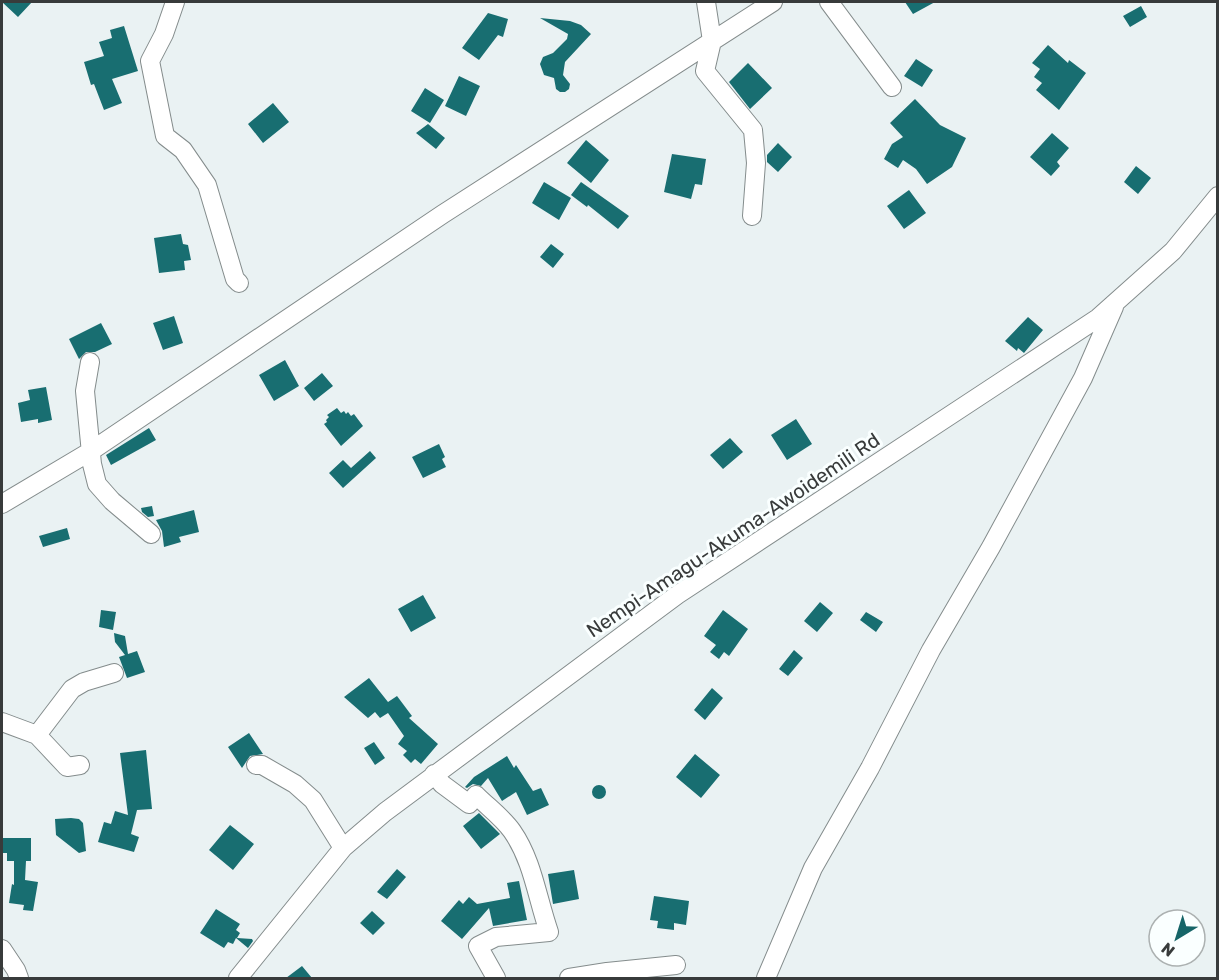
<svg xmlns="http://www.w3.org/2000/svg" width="1219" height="980" viewBox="0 0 1219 980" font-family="Rubik,sans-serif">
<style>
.building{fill:#186e71}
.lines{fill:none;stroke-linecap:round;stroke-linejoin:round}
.minor-casing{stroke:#848c8c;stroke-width:20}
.minor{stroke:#fff;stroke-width:18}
.labels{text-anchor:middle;stroke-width:6;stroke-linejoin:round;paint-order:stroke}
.street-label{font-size:20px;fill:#383b3b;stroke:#faffff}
</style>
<rect width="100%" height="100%" fill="#eaf2f3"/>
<path class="building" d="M 2,2 L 32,2 L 18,17 Z
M 905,2 L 935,2 L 913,14 Z
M 1141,6 L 1147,17 L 1130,27 L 1123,16 Z
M 488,13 L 508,19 L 503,37 L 498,35 L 479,60 L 462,48 Z
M 540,18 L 570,21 L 581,25 L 591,34 L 565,62 L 563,75 L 570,84 L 569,89 L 565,92 L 560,92 L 556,89 L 554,78 L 544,75 L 540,64 L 543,57 L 553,53 L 567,39 L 568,34 Z
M 124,26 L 138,71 L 112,79 L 122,103 L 104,110 L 94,84 L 91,85 L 84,62 L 104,56 L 99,42 L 112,38 L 110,30 Z
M 1048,45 L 1068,63 L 1069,60 L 1086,73 L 1059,110 L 1036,90 L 1042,83 L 1034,77 L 1040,69 L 1032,63 Z
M 916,59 L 933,70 L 922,87 L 904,76 Z
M 748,63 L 772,88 L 750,109 L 729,82 Z
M 459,76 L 480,86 L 466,116 L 445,106 Z
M 425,88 L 444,100 L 430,123 L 411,111 Z
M 915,99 L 940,125 L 966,138 L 952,167 L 927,184 L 916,169 L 903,160 L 898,168 L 884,159 L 892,144 L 903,137 L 890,123 Z
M 273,103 L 289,122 L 263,143 L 248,124 Z
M 428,124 L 445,138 L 436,149 L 416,133 Z
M 1052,133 L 1069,148 L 1057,162 L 1060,166 L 1051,176 L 1030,157 Z
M 586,140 L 609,160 L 591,183 L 567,163 Z
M 778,143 L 792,157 L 778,172 L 767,162 L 767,155 Z
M 672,154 L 706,159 L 702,185 L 695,184 L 691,199 L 664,192 Z
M 1136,166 L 1151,178 L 1138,194 L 1124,182 Z
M 544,182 L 571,198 L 559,220 L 532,203 Z
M 581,182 L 629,216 L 618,229 L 588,205 L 587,207 L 571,195 Z
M 909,190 L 926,213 L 904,229 L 887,206 Z
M 181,234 L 183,244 L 188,245 L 191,260 L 184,261 L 185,270 L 159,273 L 154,238 Z
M 551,244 L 564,254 L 553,268 L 540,257 Z
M 174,316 L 183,343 L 163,350 L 153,323 Z
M 1028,317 L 1043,330 L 1024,353 L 1018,348 L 1017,351 L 1005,341 Z
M 101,323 L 112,344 L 95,352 L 86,352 L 79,359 L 69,339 Z
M 285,360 L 299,386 L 274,401 L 259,375 Z
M 322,373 L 333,386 L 314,401 L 304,388 Z
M 46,387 L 52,420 L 38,423 L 38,419 L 21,422 L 18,403 L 30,400 L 28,390 Z
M 337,408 L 341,413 L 344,411 L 346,414 L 348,412 L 351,416 L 354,414 L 363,426 L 341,446 L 324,424 L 327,422 L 326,420 L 329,417 L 327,415 Z
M 796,419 L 812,444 L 787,460 L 771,435 Z
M 149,428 L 156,440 L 111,465 L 106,455 Z
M 730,438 L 743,452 L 723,469 L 710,455 Z
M 439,444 L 445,457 L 442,459 L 446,467 L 423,478 L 412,457 Z
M 370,451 L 376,458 L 343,488 L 329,473 L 343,460 L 351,468 Z
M 152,506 L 154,516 L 148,517 L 142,512 L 141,508 Z
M 194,510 L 199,532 L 179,537 L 181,542 L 164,547 L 162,531 L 156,520 Z
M 67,528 L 70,539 L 43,547 L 39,536 Z
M 423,595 L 436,618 L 411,632 L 398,609 Z
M 820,602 L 833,613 L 817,632 L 804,621 Z
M 101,610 L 116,612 L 113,630 L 99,627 Z
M 723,610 L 748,629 L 729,656 L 724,652 L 719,659 L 710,652 L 716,645 L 704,636 Z
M 866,612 L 883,622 L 876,632 L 860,620 Z
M 114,633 L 125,636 L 128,654 L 137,651 L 145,672 L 127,678 L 119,657 L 125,655 L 115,642 Z
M 794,650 L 803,658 L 788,676 L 779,669 Z
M 369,678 L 388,702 L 397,696 L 412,716 L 409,718 L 438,744 L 421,764 L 415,759 L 411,763 L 403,755 L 407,751 L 398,744 L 404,736 L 388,713 L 380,718 L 375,712 L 368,718 L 344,697 Z
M 712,688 L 723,698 L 705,720 L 694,710 Z
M 249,733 L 263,754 L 250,756 L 242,768 L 228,747 Z
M 374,742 L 385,758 L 375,765 L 364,748 Z
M 146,750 L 152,809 L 137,810 L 131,834 L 139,837 L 134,852 L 98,842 L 104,822 L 111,824 L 115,811 L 128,815 L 120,753 Z
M 695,754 L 720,775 L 701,798 L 676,777 Z
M 507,756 L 514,768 L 516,765 L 533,791 L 541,788 L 549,805 L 527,815 L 516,792 L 502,801 L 488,778 L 481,786 L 473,784 L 467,788 L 465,787 L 474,777 Z
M592 792a7 7 0 1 1 14 0a7 7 0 1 1-14 0Z
M 479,813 L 500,834 L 481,849 L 463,826 Z
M 71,818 L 79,819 L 83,823 L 86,851 L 79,853 L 56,835 L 55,819 Z
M 230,825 L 254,844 L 233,870 L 209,850 Z
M 2,838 L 31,838 L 31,861 L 26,861 L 25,880 L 38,882 L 33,911 L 23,910 L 24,905 L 9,903 L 12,884 L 14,885 L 14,861 L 7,861 L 7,853 L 2,853 Z
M 397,869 L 406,877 L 387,899 L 377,892 Z
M 574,870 L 579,899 L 553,904 L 548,874 Z
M 519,881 L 527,920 L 493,926 L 489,908 L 462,939 L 441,921 L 459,900 L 463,904 L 469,897 L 477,904 L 510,898 L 507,883 Z
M 654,896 L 689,901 L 686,925 L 674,923 L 674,930 L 657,928 L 658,921 L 650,920 Z
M 216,909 L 240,924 L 236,930 L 240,933 L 237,938 L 252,939 L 253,941 L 248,948 L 236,938 L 233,944 L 228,942 L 224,948 L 200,933 Z
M 372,911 L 385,923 L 373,935 L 360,923 Z
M 302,966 L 312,978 L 286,978 Z"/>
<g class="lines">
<defs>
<path id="minor" d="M 175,2 L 164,34 L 150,61 L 165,136 L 183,150 L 207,185 L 235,279 L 239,283
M 706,2 L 712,41 L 705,71 L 753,130 L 756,163 L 752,216
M 829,2 L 892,87
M 90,362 L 85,391 L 92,464 L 97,484 L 112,501 L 151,534
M 2,504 L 91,451 L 443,214 L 773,2
M 2,722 L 37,735 L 67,767 L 80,765
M 37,735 L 72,689 L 84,682 L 114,673
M 256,765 L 262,765 L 295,784 L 313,800 L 343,848
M 434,774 L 442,784 L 469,804 L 476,795 C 488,807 503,818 512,831 C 533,861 537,898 549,932 L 496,937 L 478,946 L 496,978
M 2,949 L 16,970 L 19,978
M 238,978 L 343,848 L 385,812 L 677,595 L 1098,318 L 1173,251 L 1218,196
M 569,978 L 607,972 L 676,965
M 766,978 L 813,868 L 870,768 L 931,650 L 991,547 L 1083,378 L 1114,307"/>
</defs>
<use href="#minor" class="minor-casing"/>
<use href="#minor" class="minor"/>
</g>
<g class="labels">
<g class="street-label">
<text transform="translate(733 535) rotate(-34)" y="7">Nempi-Amagu-Akuma-Awoidemili Rd</text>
</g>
</g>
<rect width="1219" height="980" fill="none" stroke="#383b3b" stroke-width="6"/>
<g transform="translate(1177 938) rotate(218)"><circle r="28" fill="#faffff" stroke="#acb1b1" stroke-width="1.5"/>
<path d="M0-4.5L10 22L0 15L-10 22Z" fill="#166568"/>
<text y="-9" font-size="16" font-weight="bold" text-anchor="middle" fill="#383b3b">N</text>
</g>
</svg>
